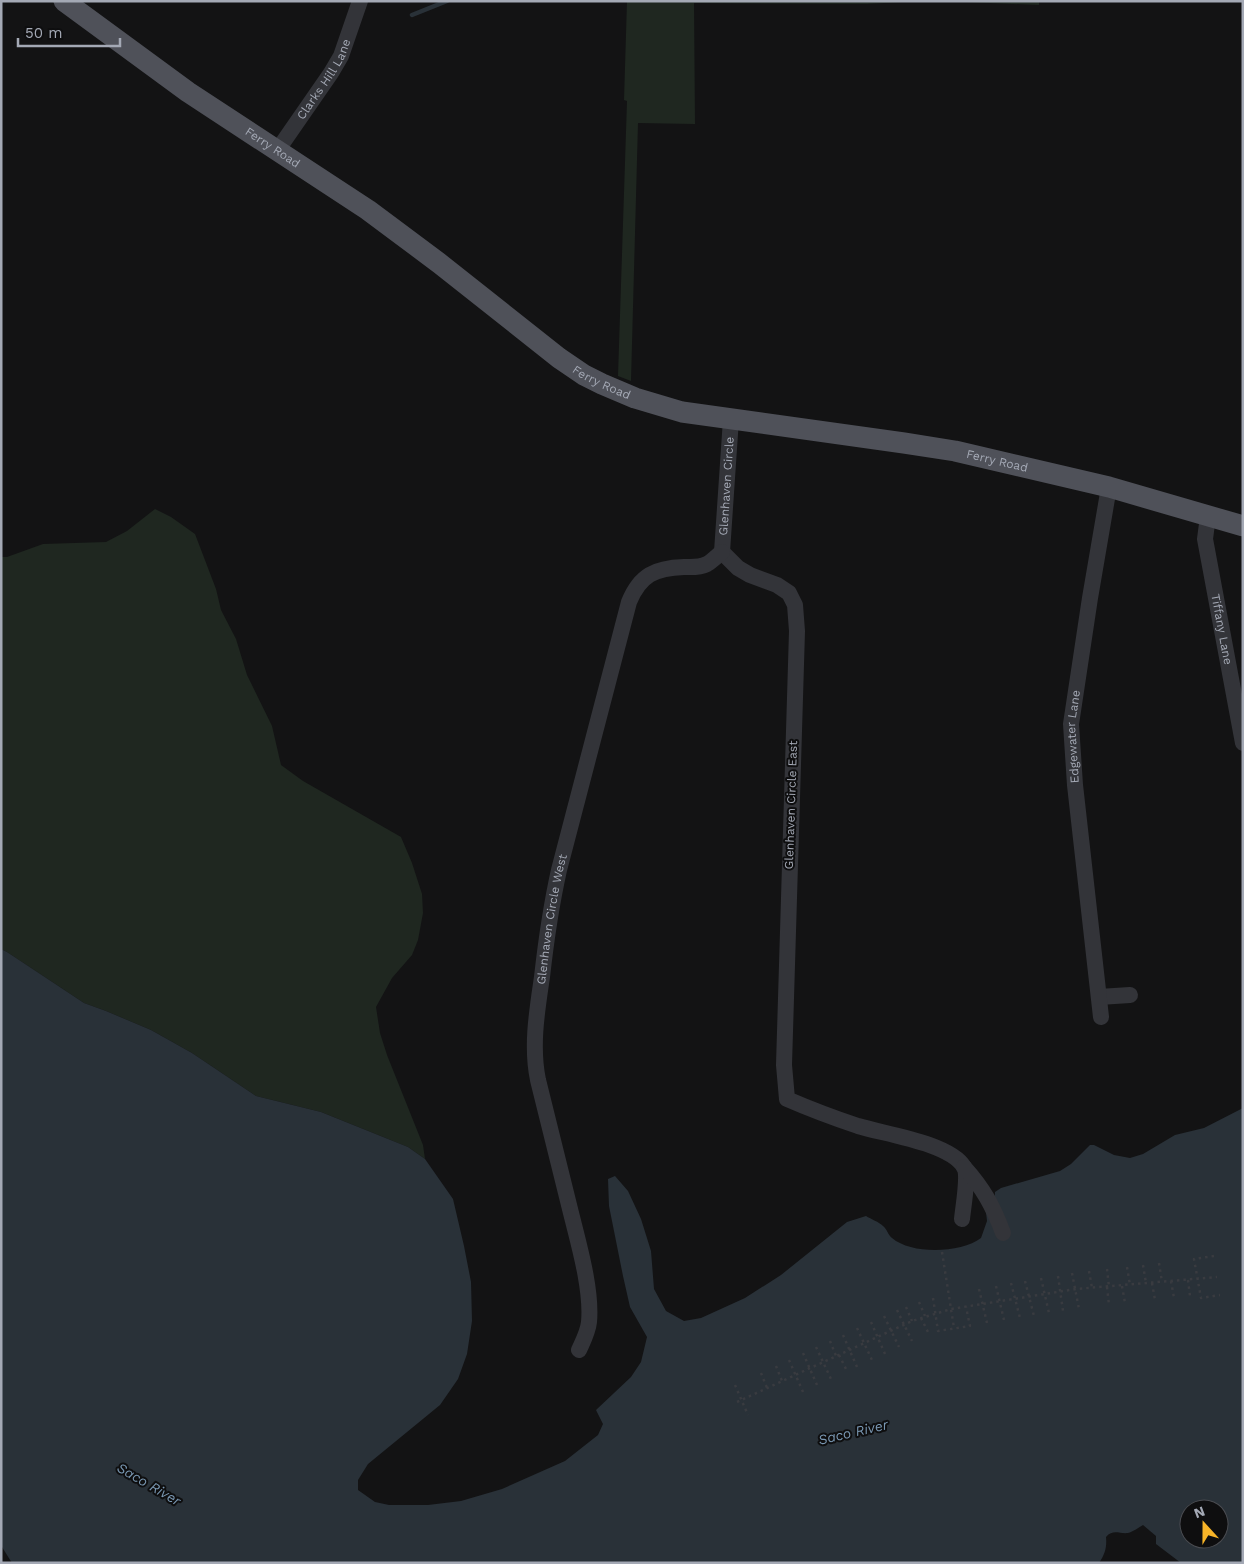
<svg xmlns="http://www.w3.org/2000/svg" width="1244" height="1564" viewBox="0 0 1244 1564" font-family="'Work Sans',sans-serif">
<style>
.green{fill:#1f2720}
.water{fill:#293138;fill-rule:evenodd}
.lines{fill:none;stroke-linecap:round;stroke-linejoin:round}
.stream{stroke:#293138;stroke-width:4.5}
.path{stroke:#393b40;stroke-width:2.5;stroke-dasharray:2.5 4;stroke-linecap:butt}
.minor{stroke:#333439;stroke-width:16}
.major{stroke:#4f5159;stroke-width:21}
.labels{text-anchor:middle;stroke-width:4;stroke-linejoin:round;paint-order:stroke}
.street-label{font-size:12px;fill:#a4a9b5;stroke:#0e0e0f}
.water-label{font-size:14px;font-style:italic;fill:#7997b2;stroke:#0e0e0f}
</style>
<rect width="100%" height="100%" fill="#131314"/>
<path class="green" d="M 627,1 L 920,1 L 867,4 L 694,3 L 695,124 L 638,123 L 631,381 L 618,376 L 627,101 L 624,100 Z
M 943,1 L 1039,1 L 1039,5 Z
M 155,509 L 171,517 L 195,534 L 216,589 L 221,610 L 236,639 L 247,675 L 272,726 L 281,765 L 303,781 L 401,837 L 412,863 L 422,894 L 423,913 L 418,940 L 412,955 L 392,978 L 376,1007 L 380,1033 L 387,1055 L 423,1145 L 425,1159 L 408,1147 L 321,1112 L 256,1096 L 192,1053 L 151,1030 L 106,1011 L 84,1003 L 7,952 L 1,949 L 1,557 L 7,557 L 43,544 L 106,542 L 127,531 Z"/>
<path class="water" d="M 1,949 L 7,952 L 84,1003 L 106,1011 L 151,1030 L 192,1053 L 256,1096 L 321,1112 L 408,1147 L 425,1159 L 453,1199 L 464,1246 L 471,1282 L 472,1321 L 467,1354 L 458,1379 L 440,1405 L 368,1464 L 358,1480 L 358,1490 L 375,1502 L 389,1505 L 428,1505 L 461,1501 L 502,1489 L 565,1461 L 598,1435 L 603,1424 L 596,1410 L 631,1377 L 641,1362 L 647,1337 L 630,1307 L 623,1276 L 609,1206 L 608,1179 L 615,1176 L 628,1191 L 641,1219 L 651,1251 L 654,1289 L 666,1311 L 684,1321 L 701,1318 L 745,1298 L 781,1275 L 847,1222 L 866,1216 C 871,1219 879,1222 883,1226 C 887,1229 888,1235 892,1238 C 912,1255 961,1253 981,1238 L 987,1221 L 986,1212 L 995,1198 L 995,1192 L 1001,1188 L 1060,1171 L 1071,1164 L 1090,1145 L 1094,1145 L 1114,1155 L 1130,1158 L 1143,1154 L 1175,1135 L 1204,1128 L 1243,1108 L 1243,1563 L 1181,1563 L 1156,1544 L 1156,1536 L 1143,1525 C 1139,1527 1133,1532 1128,1533 C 1119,1534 1113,1529 1106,1537 C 1107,1547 1105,1554 1099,1563 L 12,1563 L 2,1547 L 1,1543 ZM 1189,1509 L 1219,1509 L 1219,1539 L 1189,1539 Z"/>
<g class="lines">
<path class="stream" d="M 412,15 L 447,1"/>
<path class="path" d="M 942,1252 L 954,1328
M 1214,1256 L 1194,1259 L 1201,1298 L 1220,1295
M 1159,1263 L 1162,1282
M 1143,1265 L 1146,1283
M 1127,1267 L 1130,1285
M 1107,1269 L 1109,1287
M 1089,1271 L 1092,1288
M 1072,1273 L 1079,1309
M 1058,1276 L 1063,1311
M 1041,1278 L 1049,1313
M 1188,1280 L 1190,1296
M 1025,1281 L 1034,1316
M 1171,1281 L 1174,1298
M 1011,1283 L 1020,1318
M 1152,1283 L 1155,1300
M 996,1286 L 1004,1320
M 1122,1286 L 1125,1303
M 1107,1287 L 1109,1305
M 979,1289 L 987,1323
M 933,1298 L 938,1331 L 970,1326 L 966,1307
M 919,1302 L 925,1316
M 906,1307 L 912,1321
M 897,1310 L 912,1341
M 884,1316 L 899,1347
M 921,1318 L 929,1334
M 871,1322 L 885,1354
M 857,1328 L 872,1360
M 843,1335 L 857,1367
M 830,1341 L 836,1356
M 816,1347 L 831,1379
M 803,1353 L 817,1385
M 839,1355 L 847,1371
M 789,1360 L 803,1392
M 776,1366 L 782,1381
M 761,1373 L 767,1388
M 735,1385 L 748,1415
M 737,1402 L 912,1321 L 951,1309 L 1076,1289 L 1217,1277"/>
<g class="minor">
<path id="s1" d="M 277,151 L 331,73 L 341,56 L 360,1"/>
<path id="s2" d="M 1208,516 L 1205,539 L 1243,743"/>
<path d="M 722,552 L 738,568 L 750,575 L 777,585 L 789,593 L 795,605 L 797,631 L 784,1065 L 787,1099 C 810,1109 834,1118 858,1126 C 884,1134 950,1143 964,1167 C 969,1175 963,1208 962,1219"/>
<path id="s3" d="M 722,552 L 731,419"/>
<path d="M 1099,997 L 1130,995"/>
<path id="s4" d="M 1101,1017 L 1075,785 L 1071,724 L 1090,598 L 1109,487"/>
<path d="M 964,1167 C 983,1188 993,1206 1003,1233"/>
<path id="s5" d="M 579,1350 C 583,1341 588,1332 589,1322 C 592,1290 579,1245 571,1213 C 560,1169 549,1125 538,1080 C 531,1046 537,1011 542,977 C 546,941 551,906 559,870 L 629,602 C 640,575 655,568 684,567 C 691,567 699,568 707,564 C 712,561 717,556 722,552"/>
</g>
<path class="major" id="s6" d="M 64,1 L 188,92 L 368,210 L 439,263 L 559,358 L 584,375 L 602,384 L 635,398 L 682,412 L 904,443 L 955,451 L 1109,487 L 1243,526"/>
</g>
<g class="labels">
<g class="street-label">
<text dy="4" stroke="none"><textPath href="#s1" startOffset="86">Clarks Hill Lane</textPath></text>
<text dy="4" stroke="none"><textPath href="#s6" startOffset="255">Ferry Road</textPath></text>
<text dy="4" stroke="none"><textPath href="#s6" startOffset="660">Ferry Road</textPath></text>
<text dy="4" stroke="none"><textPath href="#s6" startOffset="1065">Ferry Road</textPath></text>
<text dy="4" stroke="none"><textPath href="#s3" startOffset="66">Glenhaven Circle</textPath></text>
<text dy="4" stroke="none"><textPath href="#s2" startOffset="115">Tiffany Lane</textPath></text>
<text dy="4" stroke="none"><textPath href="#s4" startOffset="282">Edgewater Lane</textPath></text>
<text transform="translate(791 805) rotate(-88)" y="4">Glenhaven Circle East</text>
<text dy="4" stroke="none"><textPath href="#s5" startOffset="440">Glenhaven Circle West</textPath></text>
</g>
<g class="water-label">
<text transform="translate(853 1432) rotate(-13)" y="5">Saco River</text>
<text transform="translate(149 1484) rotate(30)" y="5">Saco River</text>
</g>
</g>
<rect width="1244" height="1564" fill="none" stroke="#a4a9b5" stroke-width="5"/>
<g transform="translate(1204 1524) rotate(339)"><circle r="24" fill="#0e0e0f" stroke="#4a4c51"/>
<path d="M0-4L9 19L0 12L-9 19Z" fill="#f7b428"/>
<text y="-8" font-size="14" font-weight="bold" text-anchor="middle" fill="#a4a9b5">N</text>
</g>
<path d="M18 38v8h102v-8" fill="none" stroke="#a4a9b5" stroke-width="2.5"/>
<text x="25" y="38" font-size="15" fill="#a4a9b5" stroke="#0e0e0f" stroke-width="4" paint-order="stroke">50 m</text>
</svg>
